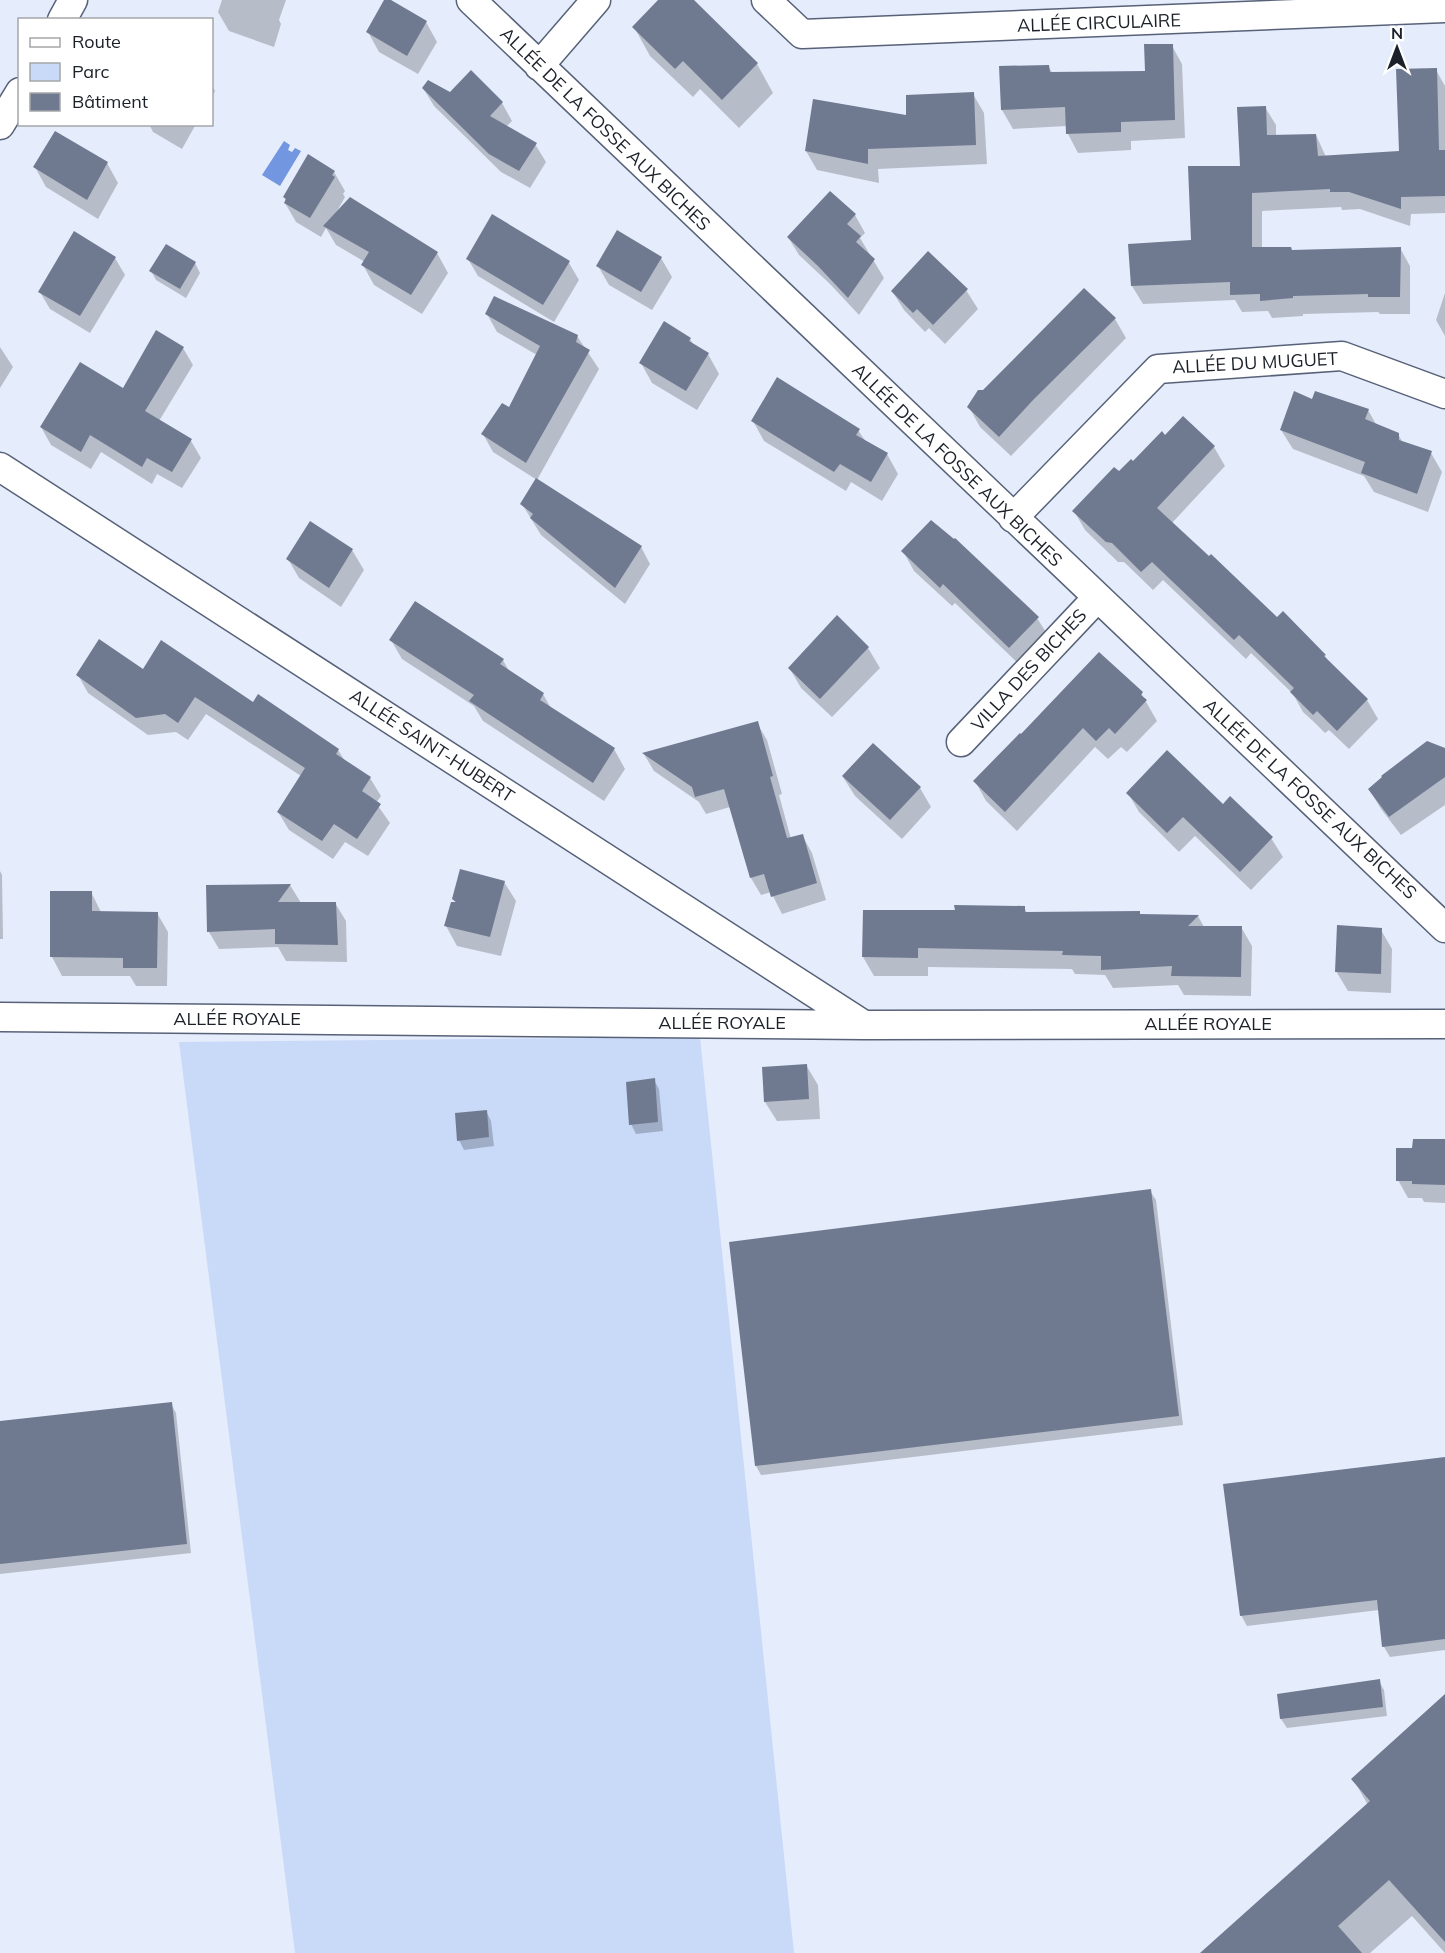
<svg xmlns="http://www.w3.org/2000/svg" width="1445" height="1953" viewBox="0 0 1445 1953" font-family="Mulish,sans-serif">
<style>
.green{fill:#c9d9f8}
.water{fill:#7396e0}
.shadow{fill:#0003}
.building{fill:#6f7a91}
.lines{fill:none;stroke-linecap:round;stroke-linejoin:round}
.minor-casing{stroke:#576278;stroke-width:31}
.minor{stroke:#fff;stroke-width:28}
.labels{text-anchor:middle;stroke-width:4.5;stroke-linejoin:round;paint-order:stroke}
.street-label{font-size:18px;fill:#1b2029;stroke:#fff}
</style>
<rect width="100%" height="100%" fill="#e5ecfc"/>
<path class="green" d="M 700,1037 L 794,1953 L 295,1953 L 179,1042 Z"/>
<path class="water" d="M 284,141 L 290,145 L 288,150 L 292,152 L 295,148 L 301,151 L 280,186 L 262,175 Z"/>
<path class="shadow" d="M 222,0 L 286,0 L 279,20 L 281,24 L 274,47 L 229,31 L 218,12 Z
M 386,0 L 426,22 L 437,42 L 418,74 L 379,52 L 368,32 Z
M 660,0 L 691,0 L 757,64 L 773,93 L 739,128 L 700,89 L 693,97 L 650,56 L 634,27 Z
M 1172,46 L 1182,64 L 1185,138 L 1131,141 L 1131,150 L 1078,153 L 1068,134 L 1067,126 L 1013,129 L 1002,110 L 1048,66 L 1053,74 L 1147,72 Z
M 1436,70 L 1445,86 L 1445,213 L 1411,214 L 1410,226 L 1360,209 L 1342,210 L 1341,207 L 1262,211 L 1262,249 L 1292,252 L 1400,248 L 1410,266 L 1410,314 L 1380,314 L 1378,312 L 1303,314 L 1303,316 L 1272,318 L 1268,311 L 1242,312 L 1235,300 L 1143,304 L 1132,286 L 1192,241 L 1241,167 L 1265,107 L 1276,125 L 1276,136 L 1316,135 L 1326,157 L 1400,153 Z
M 471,72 L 502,103 L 512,121 L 506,127 L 535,144 L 546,162 L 530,188 L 501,172 L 434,106 L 423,88 L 450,94 Z
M 212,85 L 215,91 L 212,97 Z
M 973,94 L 984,113 L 987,164 L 878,169 L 879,183 L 817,170 L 806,151 Z
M 149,124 L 196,124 L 182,149 L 153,132 Z
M 107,163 L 118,183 L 98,219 L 46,187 L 35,167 Z
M 334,172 L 345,191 L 343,194 L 345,197 L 336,213 L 437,253 L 448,273 L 422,314 L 374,285 L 363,265 L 365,262 L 336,245 L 326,228 L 321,237 L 296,222 L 285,203 L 285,197 Z
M 855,215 L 865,233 L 860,238 L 884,278 L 859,315 L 830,284 L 799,255 L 788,237 Z
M 115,258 L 125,275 L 90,333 L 50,309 L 40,292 Z
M 661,258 L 672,277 L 652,310 L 609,285 L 598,266 Z
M 468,259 L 569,263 L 579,280 L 554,322 L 478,276 Z
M 195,263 L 200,273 L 186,298 L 156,280 L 151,271 Z
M 966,290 L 978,309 L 945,344 L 929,328 L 925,332 L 904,310 L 892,291 Z
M 1445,293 L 1445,336 L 1436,320 Z
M 487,314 L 577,336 L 599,369 L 537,480 L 493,452 L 483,434 L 509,409 L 537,355 L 497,332 Z
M 1115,319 L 1126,338 L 1011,456 L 980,427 L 969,407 L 983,392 Z
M 690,339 L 694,346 L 708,354 L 719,374 L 697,410 L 652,383 L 641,363 Z
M 0,347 L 13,367 L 0,388 Z
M 183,348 L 193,365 L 159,421 L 191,441 L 201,458 L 182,488 L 157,474 L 152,484 L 101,452 L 91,469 L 51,445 L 41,427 L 123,391 Z
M 1313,401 L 1368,410 L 1377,426 L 1398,434 L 1403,443 L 1431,453 L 1442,472 L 1428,512 L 1374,492 L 1364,476 L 1293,449 L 1281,430 Z
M 753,421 L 858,430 L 866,442 L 887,454 L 898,474 L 882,501 L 851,482 L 846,491 L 764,441 Z
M 1165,437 L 1214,447 L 1225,466 L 1172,523 L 1277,619 L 1325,656 L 1329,663 L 1367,700 L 1378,719 L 1349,749 L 1329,730 L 1325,733 L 1315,723 L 1303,712 L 1293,694 L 1251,653 L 1246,659 L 1163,580 L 1153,590 L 1124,562 L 1118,562 L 1085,530 L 1074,511 Z
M 522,504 L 641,547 L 650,564 L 625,604 L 541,535 Z
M 310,523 L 352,550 L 364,570 L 341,607 L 299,578 L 288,559 Z
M 903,551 L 1037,618 L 1049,637 L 1021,666 L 955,603 L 952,606 L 914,571 Z
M 837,618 L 868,648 L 880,668 L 832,717 L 801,688 L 790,669 Z
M 391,640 L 503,660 L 510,673 L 543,694 L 552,710 L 614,749 L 625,769 L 604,801 L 483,721 L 474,706 L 402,659 Z
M 144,671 L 253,704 L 338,750 L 345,761 L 370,778 L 381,796 L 376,803 L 390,823 L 368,856 L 345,842 L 333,859 L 289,830 L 278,812 L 301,776 L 206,714 L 188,740 L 176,732 L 148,735 L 88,693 L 78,675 Z
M 1141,693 L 1157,721 L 1127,752 L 1121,747 L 1108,759 L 1095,747 L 1017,831 L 986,801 L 975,781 Z
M 757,723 L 767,740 L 782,794 L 779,795 L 791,839 L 802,835 L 812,853 L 826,900 L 782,914 L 771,892 L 761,895 L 751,878 L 730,807 L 706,814 L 699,802 L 654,771 L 644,754 Z
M 1445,749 L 1445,805 L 1401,835 L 1381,809 L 1369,789 Z
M 843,777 L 920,788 L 931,807 L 902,839 L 855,796 Z
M 1128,793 L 1223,806 L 1271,838 L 1283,857 L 1251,890 L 1195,836 L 1179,852 L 1139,812 Z
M 0,871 L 2,875 L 3,939 L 0,939 Z
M 504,882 L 516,901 L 501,956 L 457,946 L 446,926 L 456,903 L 453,899 Z
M 290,885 L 301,903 L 335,903 L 346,921 L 347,962 L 286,961 L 278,947 L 219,949 L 209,932 L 208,887 Z
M 91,892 L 101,912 L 157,913 L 168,932 L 167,986 L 136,986 L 130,976 L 62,976 L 52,957 Z
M 1024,907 L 1027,913 L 1139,912 L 1141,915 L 1198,916 L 1204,927 L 1241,927 L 1252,946 L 1251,996 L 1184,995 L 1178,985 L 1113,988 L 1105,975 L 1075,974 L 1072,969 L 928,967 L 928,976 L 874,976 L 863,957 L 956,912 Z
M 1381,930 L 1392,949 L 1391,993 L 1348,991 L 1336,971 Z
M 806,1065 L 818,1085 L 820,1119 L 777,1121 L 765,1102 L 764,1068 Z
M 654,1080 L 659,1089 L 663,1131 L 636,1134 L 631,1124 Z
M 486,1111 L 491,1121 L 494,1146 L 464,1150 L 459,1140 Z
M 1445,1140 L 1445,1203 L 1424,1202 L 1422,1198 L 1408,1198 L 1398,1180 L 1414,1150 Z
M 1150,1191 L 1156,1200 L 1183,1425 L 761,1475 L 756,1466 L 730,1243 Z
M 171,1404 L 176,1413 L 191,1553 L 0,1574 L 0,1422 Z
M 1445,1458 L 1445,1650 L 1390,1657 L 1384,1647 L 1379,1610 L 1247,1626 L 1241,1615 Z
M 1379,1681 L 1384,1690 L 1387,1716 L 1287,1728 L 1281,1719 L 1278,1695 Z
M 1445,1696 L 1445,1953 L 1412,1916 L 1370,1953 L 1203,1953 L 1368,1805 L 1353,1779 Z"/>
<path class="building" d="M 384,0 L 391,0 L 427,21 L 407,56 L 366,32 Z
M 658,0 L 694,0 L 758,63 L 722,100 L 683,61 L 675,69 L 632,27 Z
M 1144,44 L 1173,44 L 1175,120 L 1121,122 L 1121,132 L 1066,134 L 1065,107 L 1001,110 L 999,66 L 1049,65 L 1050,72 L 1145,71 Z
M 1437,68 L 1439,150 L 1445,150 L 1445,196 L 1401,197 L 1401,209 L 1349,192 L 1330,192 L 1330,189 L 1252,193 L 1252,247 L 1291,247 L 1292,250 L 1401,247 L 1400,297 L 1368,297 L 1368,294 L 1293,296 L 1293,298 L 1260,301 L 1260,294 L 1230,295 L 1230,282 L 1131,286 L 1128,244 L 1191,240 L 1188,166 L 1240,166 L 1237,107 L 1266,106 L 1267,135 L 1316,134 L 1318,156 L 1399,151 L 1396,69 Z
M 471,70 L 503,102 L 490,116 L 537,143 L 519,171 L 489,154 L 422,88 L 428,80 L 450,92 Z
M 974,92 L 976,145 L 868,149 L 868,164 L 805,151 L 813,99 L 906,115 L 906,95 Z
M 55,131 L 108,162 L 87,200 L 33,167 Z
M 308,154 L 335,171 L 332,175 L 335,177 L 310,218 L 284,203 L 286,199 L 283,197 Z
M 830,191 L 856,214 L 847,224 L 861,236 L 856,242 L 875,259 L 848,298 L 818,266 L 787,237 Z
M 350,197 L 438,252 L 411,295 L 361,265 L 369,252 L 323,226 Z
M 492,214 L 570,261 L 543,305 L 466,259 Z
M 617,230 L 662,257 L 641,292 L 596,266 Z
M 74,231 L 116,257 L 80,316 L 38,292 Z
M 166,244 L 196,262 L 180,289 L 149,271 Z
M 928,251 L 968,289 L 933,325 L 917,309 L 913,313 L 891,291 Z
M 1084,288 L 1116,318 L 1034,399 L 999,437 L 967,407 L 978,390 L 983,390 Z
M 494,296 L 578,335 L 576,342 L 590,350 L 526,463 L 481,434 L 502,403 L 509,407 L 540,346 L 485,314 Z
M 664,321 L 691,338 L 689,341 L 709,353 L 686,391 L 639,363 Z
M 156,330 L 184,347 L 145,411 L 192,439 L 172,472 L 147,458 L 142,467 L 90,435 L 81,452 L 40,427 L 80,362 L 123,388 Z
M 777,377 L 860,429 L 856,435 L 888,453 L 871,482 L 840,464 L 834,472 L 751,421 Z
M 1294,391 L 1312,399 L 1315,391 L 1369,409 L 1365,419 L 1399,433 L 1399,440 L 1432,451 L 1417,494 L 1361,473 L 1365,462 L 1280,430 Z
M 1183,416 L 1215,446 L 1157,508 L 1209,556 L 1211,554 L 1277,617 L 1283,611 L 1326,655 L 1324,656 L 1368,699 L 1337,731 L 1317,711 L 1313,715 L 1290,692 L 1294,688 L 1239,635 L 1234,640 L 1152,562 L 1141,572 L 1112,543 L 1106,542 L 1072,511 L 1114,467 L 1119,471 L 1131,459 L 1133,461 L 1162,431 L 1165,435 Z
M 536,478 L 642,546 L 615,588 L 530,518 L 533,514 L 520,504 Z
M 931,520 L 954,539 L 955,538 L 1039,617 L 1009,648 L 943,584 L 940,588 L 901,551 Z
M 310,521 L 353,549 L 329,588 L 286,559 Z
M 415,601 L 504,659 L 500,664 L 544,693 L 540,700 L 615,748 L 593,783 L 469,701 L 474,695 L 389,640 Z
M 837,615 L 869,647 L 820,699 L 788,668 Z
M 99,639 L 143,669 L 161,640 L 253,702 L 258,694 L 339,749 L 336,754 L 371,777 L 362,791 L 381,804 L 357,839 L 334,824 L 322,841 L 277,812 L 305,768 L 195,697 L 178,723 L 165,714 L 136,718 L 76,675 Z
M 1099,652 L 1143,692 L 1141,695 L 1147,700 L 1115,734 L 1109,728 L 1096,741 L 1083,728 L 1005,812 L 973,781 L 1020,733 L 1021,734 Z
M 758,721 L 773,776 L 770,777 L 787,838 L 803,834 L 817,883 L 771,897 L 764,874 L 750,878 L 724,789 L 695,797 L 692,787 L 642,753 Z
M 1427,741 L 1445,748 L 1445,777 L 1389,817 L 1368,789 L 1382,777 L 1381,776 Z
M 873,743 L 921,787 L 890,820 L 842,776 Z
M 1167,750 L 1223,804 L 1230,796 L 1273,837 L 1240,872 L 1183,817 L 1167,833 L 1126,793 Z
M 460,869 L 505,881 L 490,937 L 444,926 L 451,902 L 456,902 L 452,899 Z
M 291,884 L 278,902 L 336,902 L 338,945 L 275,944 L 275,929 L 207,932 L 206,885 Z
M 50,891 L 92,891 L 92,911 L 158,912 L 157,968 L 123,968 L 123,958 L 50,957 Z
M 954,905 L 1025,906 L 1025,912 L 1140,911 L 1140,914 L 1199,915 L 1188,926 L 1242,926 L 1241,977 L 1171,976 L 1172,966 L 1101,970 L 1101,956 L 1062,955 L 1063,951 L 918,948 L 918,958 L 862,957 L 863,910 L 955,910 Z
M 1337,925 L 1382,928 L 1381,974 L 1335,972 Z
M 807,1064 L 809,1099 L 764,1102 L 762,1067 Z
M 655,1078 L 658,1122 L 629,1125 L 626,1082 Z
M 487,1110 L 489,1137 L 457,1141 L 455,1113 Z
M 1413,1139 L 1445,1139 L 1445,1185 L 1412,1184 L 1412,1181 L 1396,1181 L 1396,1148 L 1412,1148 Z
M 1151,1189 L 1179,1416 L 755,1466 L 729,1242 Z
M 172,1402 L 187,1544 L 0,1564 L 0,1421 Z
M 1445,1457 L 1445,1639 L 1382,1647 L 1377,1600 L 1240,1616 L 1223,1484 Z
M 1380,1679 L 1383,1707 L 1280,1719 L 1277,1694 Z
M 1445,1694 L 1445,1942 L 1389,1880 L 1338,1926 L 1362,1953 L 1200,1953 L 1370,1801 L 1351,1779 Z"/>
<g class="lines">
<defs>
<path id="minor" d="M 471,0 L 1445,928
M 766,0 L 802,34 L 1445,8
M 62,20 L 73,0
M 539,66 L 596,0
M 0,125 L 20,92
M 0,467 L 864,1025
M 1013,518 L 1158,369 L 1342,356 L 1445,394
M 961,742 L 1097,598
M 0,1017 L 864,1025 L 1445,1024"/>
</defs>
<use href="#minor" class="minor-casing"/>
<use href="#minor" class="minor"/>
</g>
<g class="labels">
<g class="street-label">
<text transform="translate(1099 23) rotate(-2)" y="6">ALLÉE CIRCULAIRE</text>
<text transform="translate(605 129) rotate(44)" y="6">ALLÉE DE LA FOSSE AUX BICHES</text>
<text transform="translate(1255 363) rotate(-3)" y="6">ALLÉE DU MUGUET</text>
<text transform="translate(957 465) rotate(44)" y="6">ALLÉE DE LA FOSSE AUX BICHES</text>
<text transform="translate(1029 670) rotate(-47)" y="6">VILLA DES BICHES</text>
<text transform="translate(432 746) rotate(33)" y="6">ALLÉE SAINT-HUBERT</text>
<text transform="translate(1310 799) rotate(43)" y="6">ALLÉE DE LA FOSSE AUX BICHES</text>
<text x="237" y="1025">ALLÉE ROYALE</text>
<text x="722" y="1029">ALLÉE ROYALE</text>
<text x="1208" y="1030">ALLÉE ROYALE</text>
</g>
</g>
<rect x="18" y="18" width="195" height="108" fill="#ffffff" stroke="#a4a6a9" stroke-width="1.5"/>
<rect x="30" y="38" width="30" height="9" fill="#ffffff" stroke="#a4a6a9" stroke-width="1.5"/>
<text x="72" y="48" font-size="18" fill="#1b2029">Route</text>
<rect x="30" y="63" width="30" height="18" fill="#c9d9f8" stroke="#a4a6a9" stroke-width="1.5"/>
<text x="72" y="78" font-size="18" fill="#1b2029">Parc</text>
<rect x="30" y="93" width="30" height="18" fill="#6f7a91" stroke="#a4a6a9" stroke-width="1.5"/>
<text x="72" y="108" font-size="18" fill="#1b2029">Bâtiment</text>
<g transform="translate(1397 48)" stroke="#ffffff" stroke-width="4.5" paint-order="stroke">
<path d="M0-4.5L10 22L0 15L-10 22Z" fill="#1b2029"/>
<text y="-9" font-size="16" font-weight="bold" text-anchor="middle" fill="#1b2029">N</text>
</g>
</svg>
